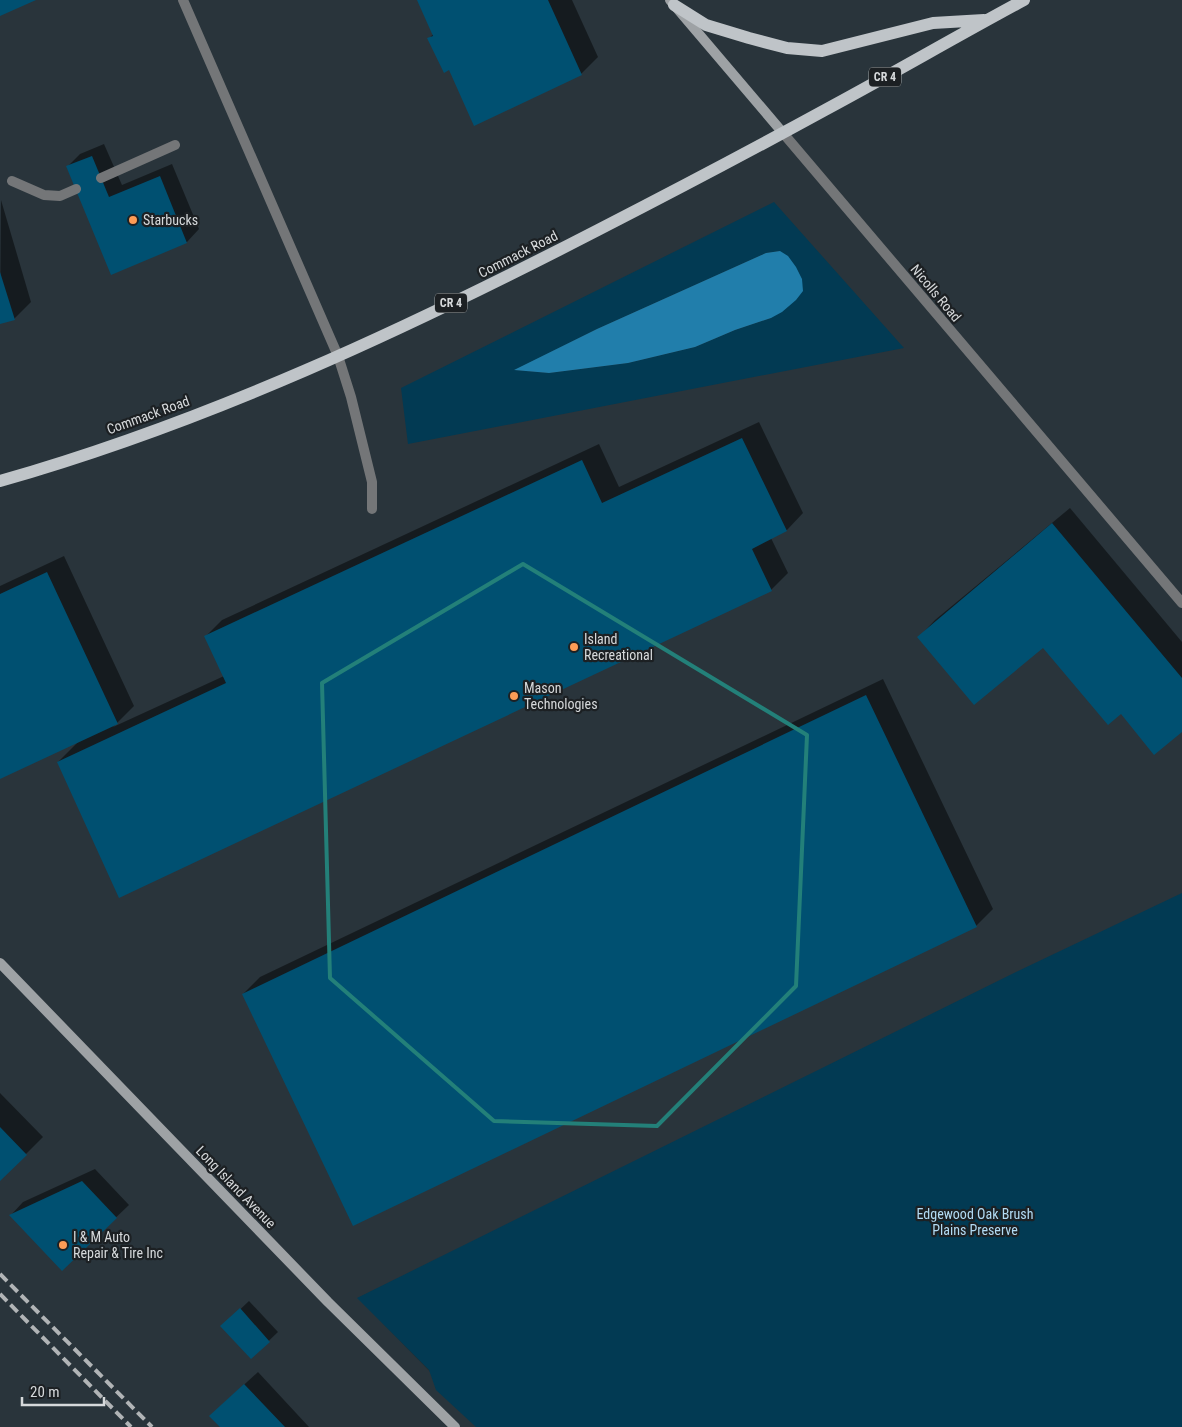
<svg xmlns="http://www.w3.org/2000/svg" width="1182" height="1427" viewBox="0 0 1182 1427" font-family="'Roboto Condensed',sans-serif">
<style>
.built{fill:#29343b}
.green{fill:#023a53;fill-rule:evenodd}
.water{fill:#217eab}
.shadow{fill:#0007}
.building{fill:#005071}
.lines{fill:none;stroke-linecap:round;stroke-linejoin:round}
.lane{stroke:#747678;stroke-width:10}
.street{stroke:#747678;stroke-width:10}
.secondary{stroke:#9ea2a5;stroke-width:10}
.primary{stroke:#bfc4c8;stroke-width:12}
.rail{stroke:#b1b4b6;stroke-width:4;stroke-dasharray:10 5;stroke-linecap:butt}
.marked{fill:none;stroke:#238079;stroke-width:4;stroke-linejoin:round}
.poi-dot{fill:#fd9c56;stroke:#1c2023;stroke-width:2}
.labels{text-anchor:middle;stroke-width:4.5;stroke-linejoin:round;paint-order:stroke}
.shield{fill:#1c2023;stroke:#9ea2a4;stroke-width:1}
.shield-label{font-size:12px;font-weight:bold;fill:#d6d9db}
.poi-label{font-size:14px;fill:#d6d9db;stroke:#1c2023;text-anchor:start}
.street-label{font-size:14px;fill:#d6d9db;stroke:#1c2023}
.park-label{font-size:14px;fill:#b2dbf4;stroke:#1c2023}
</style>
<rect width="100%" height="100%" fill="#252a2d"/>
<path class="built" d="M 0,0 L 1182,0 L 1182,895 L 358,1298 L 484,1427 L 0,1427 Z"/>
<path class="green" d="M 774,202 L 904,348 L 408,444 L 401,388 ZM 780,251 L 771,318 L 735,330 L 695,347 L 628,363 L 549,373 L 515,370 L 597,329 L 766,253 Z
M 1182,893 L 1182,1427 L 476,1427 L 436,1390 L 429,1370 L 357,1298 L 1016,972 Z"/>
<path class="water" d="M 780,251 L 788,256 L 796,267 L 802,279 L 803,291 L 796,300 L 782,312 L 771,318 L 735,330 L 695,347 L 628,363 L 549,373 L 514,370 L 597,329 L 766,253 Z"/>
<path class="shadow" d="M 418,0 L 572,0 L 598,57 L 581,74 L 450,69 L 429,39 L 433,34 Z
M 104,144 L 122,185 L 172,164 L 199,229 L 187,242 L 112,273 L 67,167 L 80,154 Z
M 1,200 L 31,302 L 14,319 L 0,323 Z
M 759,422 L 803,513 L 787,530 L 771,538 L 788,573 L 771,590 L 120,896 L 58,762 L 79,741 L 0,778 L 0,586 L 64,556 L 134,706 L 113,727 L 224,676 L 206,636 L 222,620 L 599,444 L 619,487 Z
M 1070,508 L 1182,642 L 1182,730 L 1121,713 L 1044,646 L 919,637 L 935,620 Z
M 883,679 L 993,909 L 976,926 L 243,994 L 260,977 Z
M 0,1093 L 43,1137 L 0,1180 Z
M 95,1169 L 129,1205 L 62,1269 L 11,1215 L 23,1202 Z
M 249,1301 L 278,1332 L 251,1358 L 231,1318 Z
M 258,1372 L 309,1427 L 221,1427 L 224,1403 Z"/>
<path class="building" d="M 0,0 L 36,0 L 0,16 Z
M 417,0 L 548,0 L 582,75 L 474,126 L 449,70 L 444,73 L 427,38 L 433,36 Z
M 92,156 L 109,197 L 160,176 L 187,243 L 111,275 L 66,166 Z
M 0,272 L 15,320 L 0,324 Z
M 742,438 L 787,531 L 752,549 L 772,591 L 119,898 L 57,762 L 226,683 L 204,636 L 582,460 L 602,503 Z
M 1052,523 L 1182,678 L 1182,732 L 1154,755 L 1121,714 L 1108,725 L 1043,648 L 974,705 L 917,637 Z
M 47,572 L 118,724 L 0,779 L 0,594 Z
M 866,695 L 977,927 L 353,1226 L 242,994 Z
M 0,1127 L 27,1155 L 0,1181 Z
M 82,1181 L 117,1218 L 62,1271 L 9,1215 Z
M 240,1308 L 270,1342 L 251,1359 L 220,1326 Z
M 244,1384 L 285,1427 L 220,1427 L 209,1416 Z"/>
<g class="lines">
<path class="lane" d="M 183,0 L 338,356 L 351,397 L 372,482 L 372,509
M 101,178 L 175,145
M 12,181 L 44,195 L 60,196 L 76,189"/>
<path class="street" d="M 783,133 L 1182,603"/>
<path class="secondary" d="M 670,0 L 783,133
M 0,963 L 328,1302 L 455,1427"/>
<path class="primary" d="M 674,5 L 706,25 L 749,38 L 787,48 L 822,51 L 933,23 L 984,20
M 0,481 C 208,422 406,329 598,230 C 674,191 750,151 825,110 C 892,74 957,36 1024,0"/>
<path class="rail" d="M 0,1274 L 152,1427
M 0,1294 L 131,1427"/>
</g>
<path class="marked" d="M 523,564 L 807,735 L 796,986 L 657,1126 L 494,1121 L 330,978 L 322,683 Z"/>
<g class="poi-dot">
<circle cx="133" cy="220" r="5"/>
<circle cx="574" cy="647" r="5"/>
<circle cx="514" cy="696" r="5"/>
<circle cx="63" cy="1245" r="5"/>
</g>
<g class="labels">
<g class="shield">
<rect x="869" y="67.5" width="32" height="19" rx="4"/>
<rect x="435" y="293.5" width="32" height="19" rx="4"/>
</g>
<g class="shield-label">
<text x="885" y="81">CR 4</text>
<text x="451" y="307">CR 4</text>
</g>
<g class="poi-label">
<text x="143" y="225">Starbucks</text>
<text x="584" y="644">Island<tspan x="584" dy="16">Recreational</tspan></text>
<text x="524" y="693">Mason<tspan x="524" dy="16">Technologies</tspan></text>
<text x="73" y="1242">I &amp; M Auto<tspan x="73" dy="16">Repair &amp; Tire Inc</tspan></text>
</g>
<g class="street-label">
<text transform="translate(518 254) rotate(-27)" y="5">Commack Road</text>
<text transform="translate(936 293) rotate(50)" y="5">Nicolls Road</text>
<text transform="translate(148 415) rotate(-20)" y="5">Commack Road</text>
<text transform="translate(236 1187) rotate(46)" y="5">Long Island Avenue</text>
</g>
<g class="park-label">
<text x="975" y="1219">Edgewood Oak Brush<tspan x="975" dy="16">Plains Preserve</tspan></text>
</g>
</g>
<path d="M22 1397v8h82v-8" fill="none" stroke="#d6d9db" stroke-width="2.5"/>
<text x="30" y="1397" font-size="15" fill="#d6d9db" stroke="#1c2023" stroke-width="4" paint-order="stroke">20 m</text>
</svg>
